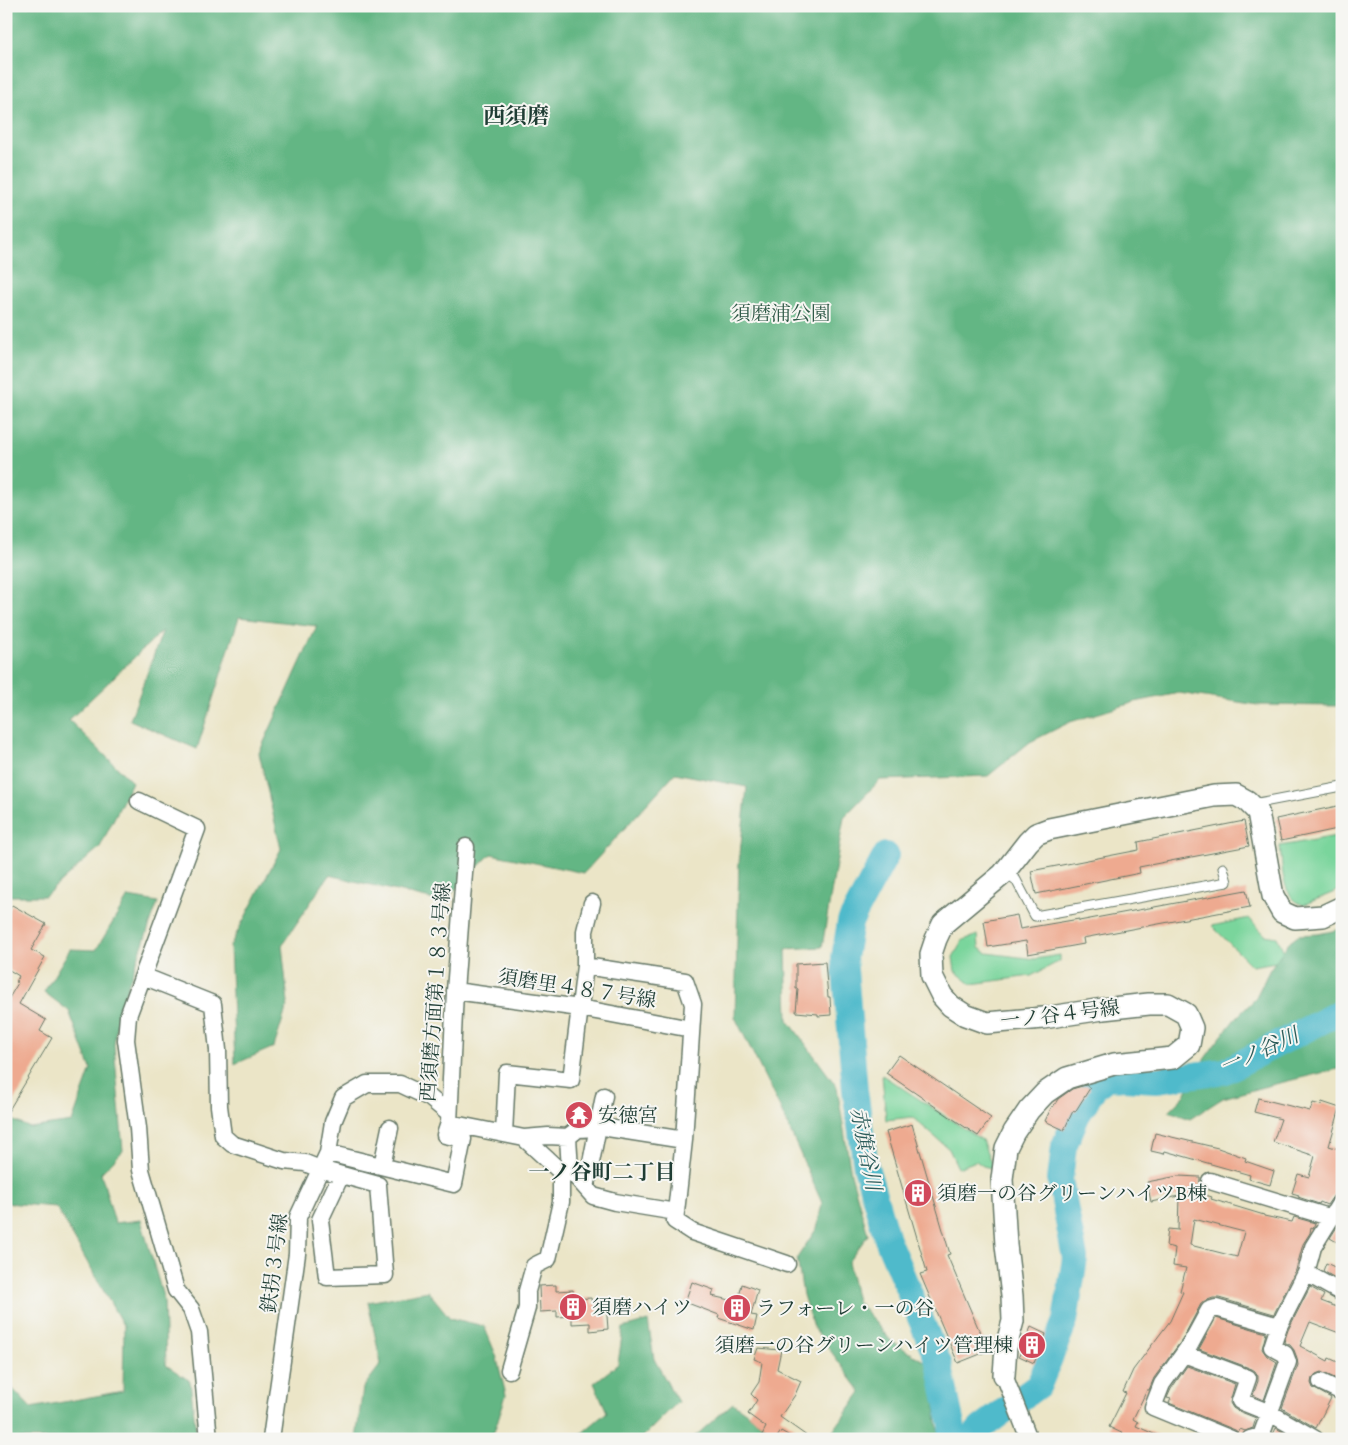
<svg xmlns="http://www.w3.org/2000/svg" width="1348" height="1445" viewBox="0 0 1348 1445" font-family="Alegreya,'Noto Serif JP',serif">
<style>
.green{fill:#7ad59c;stroke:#4c8968}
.forest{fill:#63b684;stroke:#417a5c}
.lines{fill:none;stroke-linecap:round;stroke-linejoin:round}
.river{stroke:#4fbacb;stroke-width:26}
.building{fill:#eeaa90;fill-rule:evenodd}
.service-casing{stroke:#667867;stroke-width:11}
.minor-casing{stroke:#667867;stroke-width:19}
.tertiary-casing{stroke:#667867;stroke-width:24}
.service{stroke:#fff;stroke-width:9}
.minor{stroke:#fff;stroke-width:16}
.tertiary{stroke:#fff;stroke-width:21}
.labels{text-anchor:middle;stroke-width:4;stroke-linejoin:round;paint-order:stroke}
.park-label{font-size:20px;fill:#315b49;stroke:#f6f6f2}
.street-label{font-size:20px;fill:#1f3d34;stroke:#f6f6f2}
.poi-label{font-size:20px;fill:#1f3d34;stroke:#f6f6f2;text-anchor:start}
.water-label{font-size:21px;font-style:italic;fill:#2b5c5a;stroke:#f6f6f2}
.neighbourhood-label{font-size:21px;font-weight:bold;fill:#1f3d34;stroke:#f6f6f2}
.quarter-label{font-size:22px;font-weight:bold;fill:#1f3d34;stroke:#f6f6f2}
</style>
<rect width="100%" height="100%" fill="#f6f6f2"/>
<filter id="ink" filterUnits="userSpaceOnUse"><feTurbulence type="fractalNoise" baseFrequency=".02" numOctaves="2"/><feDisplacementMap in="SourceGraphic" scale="10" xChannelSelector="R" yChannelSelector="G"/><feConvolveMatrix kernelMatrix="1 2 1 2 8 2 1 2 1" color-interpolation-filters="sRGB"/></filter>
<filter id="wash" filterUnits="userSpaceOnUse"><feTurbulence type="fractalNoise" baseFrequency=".0096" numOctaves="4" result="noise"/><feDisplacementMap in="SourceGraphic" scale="20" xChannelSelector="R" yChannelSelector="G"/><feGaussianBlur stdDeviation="1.12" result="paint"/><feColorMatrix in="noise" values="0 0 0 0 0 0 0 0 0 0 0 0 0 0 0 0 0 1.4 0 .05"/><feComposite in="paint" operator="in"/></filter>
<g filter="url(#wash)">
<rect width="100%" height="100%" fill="#ebe5c7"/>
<path class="green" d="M 1342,835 L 1342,889 L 1303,905 C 1280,896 1283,866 1280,846 Z
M 1249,918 L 1265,935 L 1277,937 L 1288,960 L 1252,966 L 1212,926 Z
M 978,935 L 979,948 L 987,953 L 1035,959 L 1060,955 L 1060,961 L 1031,976 L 971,984 L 955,971 L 953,957 L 963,940 Z
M 882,1075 L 982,1140 L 992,1165 L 991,1168 L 983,1166 L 976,1161 L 958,1168 L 949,1149 L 912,1117 L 886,1120 Z"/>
<path class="forest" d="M 6,6 L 1342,6 L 1342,706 L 1258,705 L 1179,693 L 1135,702 L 1070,722 L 1030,742 L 988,776 L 880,780 L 844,817 L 822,947 L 786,949 L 788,1020 L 837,1087 L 851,1174 L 868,1235 L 848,1262 L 857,1301 L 891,1341 L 930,1365 L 939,1439 L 803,1439 L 829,1437 L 861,1392 L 813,1327 L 803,1295 L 797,1258 L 817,1228 L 822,1203 L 780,1108 L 735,1017 L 739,863 L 747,787 L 675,773 L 584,873 L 491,854 L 443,902 L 329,875 L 282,945 L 288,1003 L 274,1047 L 235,1064 L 230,946 L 281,849 L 259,753 L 317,626 L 239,617 L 197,749 L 130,720 L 163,630 L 69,720 L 132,782 L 100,847 L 45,896 L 6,896 Z
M 128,897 L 158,902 L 118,1013 L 114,1045 L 123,1151 L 101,1173 L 115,1223 L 141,1220 L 164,1300 L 166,1365 L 190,1381 L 196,1432 L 193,1439 L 6,1439 L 6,1382 L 31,1408 L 123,1391 L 124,1327 L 56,1207 L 6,1203 L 6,1117 L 30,1128 L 72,1122 L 91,1069 L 69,1011 L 44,992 L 70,949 L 96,950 Z
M 1342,929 L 1342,1068 L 1263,1087 L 1223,1098 L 1190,1119 L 1169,1111 L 1185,1095 L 1198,1068 L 1216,1043 L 1235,1019 L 1255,999 L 1270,969 L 1290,941 L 1298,935 L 1318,934 Z
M 428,1291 L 450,1318 L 484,1326 L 496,1355 L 506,1395 L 494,1432 L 485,1439 L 356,1439 L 363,1388 L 381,1364 L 368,1302 Z
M 648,1321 L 654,1359 L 678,1402 L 641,1439 L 575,1439 L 607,1412 L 594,1383 L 618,1364 L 623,1328 Z
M 733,1403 L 782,1439 L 692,1439 Z"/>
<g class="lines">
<path class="river" d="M 886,855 L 850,922 L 844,958 L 855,1090 L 866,1167 L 887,1239 L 939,1363 L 952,1425 L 950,1439
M 971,1439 L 981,1428 L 1039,1385 L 1065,1321 L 1075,1258 L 1060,1180 L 1064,1146 L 1077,1116 L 1095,1087 L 1108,1077 L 1156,1080 L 1225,1071 L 1342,1011"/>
</g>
<g id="blocks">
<path class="building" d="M 1342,805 L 1342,828 L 1281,841 L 1276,819 Z
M 1244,821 L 1249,846 L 1139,867 L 1140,873 L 1036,894 L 1031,871 L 1139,850 L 1138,842 Z
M 1246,890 L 1250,907 L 1083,938 L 1084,944 L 1028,954 L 1026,941 L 988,947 L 984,921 L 1017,915 L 1020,929 L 1079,919 L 1079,921 Z
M 12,905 L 46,924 L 31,950 L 45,957 L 19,1004 L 46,1020 L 40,1031 L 52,1038 L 6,1115 L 6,1003 L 18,983 L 16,982 L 19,976 L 6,968 L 6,915 Z
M 825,962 L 828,997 L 830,997 L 831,1015 L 818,1016 L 818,1014 L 796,1012 L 798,989 L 796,989 L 796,964 Z
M 899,1055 L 991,1118 L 978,1136 L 886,1073 Z
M 1086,1085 L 1090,1088 L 1075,1112 L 1073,1111 L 1064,1130 L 1045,1121 L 1052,1106 L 1053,1107 L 1058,1099 L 1072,1089 Z
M 1258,1098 L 1310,1111 L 1313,1103 L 1321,1105 L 1322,1102 L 1340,1108 L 1329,1146 L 1342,1150 L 1342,1175 L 1336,1192 L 1327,1205 L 1320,1202 L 1319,1204 L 1298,1197 L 1299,1195 L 1292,1193 L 1298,1174 L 1309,1177 L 1315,1156 L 1273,1142 L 1281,1119 L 1254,1112 Z
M 912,1124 L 950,1254 L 947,1255 L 988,1351 L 958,1363 L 920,1274 L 927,1272 L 886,1132 Z
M 1155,1133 L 1218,1148 L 1246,1158 L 1245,1161 L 1274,1171 L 1270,1185 L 1249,1179 L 1250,1175 L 1165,1151 L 1164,1154 L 1151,1151 Z
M 1178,1176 L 1200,1177 L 1199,1193 L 1212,1197 L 1211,1199 L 1264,1215 L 1264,1216 L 1292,1222 L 1294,1217 L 1315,1223 L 1313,1228 L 1311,1227 L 1310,1233 L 1303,1244 L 1296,1270 L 1274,1314 L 1219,1298 L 1213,1298 L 1202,1302 L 1182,1340 L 1154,1378 L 1149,1390 L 1147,1390 L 1133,1419 L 1138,1422 L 1136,1426 L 1165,1439 L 1134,1439 L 1109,1427 L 1126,1393 L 1123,1392 L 1133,1370 L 1170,1321 L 1183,1292 L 1180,1291 L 1186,1268 L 1173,1266 L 1175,1248 L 1166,1246 L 1168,1229 L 1178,1230 L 1179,1196 L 1151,1202 L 1147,1182 ZM 1194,1219 L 1244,1232 L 1237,1257 L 1190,1245 Z
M 1342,1219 L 1342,1245 L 1330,1238 Z
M 1326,1263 L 1341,1270 L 1337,1279 L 1323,1271 Z
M 692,1282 L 714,1290 L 712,1296 L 738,1302 L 742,1284 L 758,1290 L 751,1315 L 757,1316 L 754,1330 L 718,1318 L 719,1315 L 685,1302 Z
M 556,1285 L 556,1291 L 573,1290 L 574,1299 L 591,1298 L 592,1304 L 606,1303 L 608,1329 L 590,1331 L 590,1323 L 572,1324 L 572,1316 L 557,1317 L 557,1311 L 540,1312 L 539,1286 Z
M 1310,1287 L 1324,1295 L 1321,1301 L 1342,1309 L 1342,1334 L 1310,1322 L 1300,1346 L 1328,1361 L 1329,1358 L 1342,1364 L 1342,1375 L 1339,1380 L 1321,1372 L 1316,1374 L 1312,1378 L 1311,1383 L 1313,1388 L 1331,1398 L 1316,1428 L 1282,1408 L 1298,1365 L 1297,1358 L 1294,1350 L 1290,1345 L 1284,1342 L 1288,1330 Z
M 1216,1318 L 1266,1333 L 1262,1349 L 1267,1356 L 1277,1362 L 1264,1400 L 1253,1395 L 1258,1381 L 1258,1376 L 1255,1371 L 1252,1369 L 1199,1349 Z
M 1031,1327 L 1046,1334 L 1034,1363 L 1019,1356 Z
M 758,1348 L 781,1350 L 777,1369 L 801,1381 L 795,1395 L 780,1417 L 811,1439 L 795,1439 L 781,1431 L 776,1439 L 769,1439 L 762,1435 L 766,1427 L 748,1414 L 757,1400 L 751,1394 L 759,1382 L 762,1362 L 754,1359 Z
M 1187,1366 L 1235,1384 L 1231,1398 L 1230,1403 L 1233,1408 L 1236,1410 L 1256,1418 L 1253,1428 L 1245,1431 L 1240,1429 L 1238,1432 L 1235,1430 L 1169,1403 L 1171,1399 L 1167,1398 L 1171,1389 Z
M 1276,1428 L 1295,1439 L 1271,1439 Z"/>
</g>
</g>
<g filter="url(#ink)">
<use href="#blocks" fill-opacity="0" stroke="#667867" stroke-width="1"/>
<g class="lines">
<defs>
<path id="service" d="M 1253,804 L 1342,787
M 1005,872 L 1016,880 L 1035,916 L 1227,882 L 1223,868"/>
<path id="minor" d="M 139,801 L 197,829 L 128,1016 L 126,1040 L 138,1128 L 141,1170 L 176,1290 L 191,1309 L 199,1332 L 209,1439
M 585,966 L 685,981 L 693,1004 L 684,1140 L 675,1221 L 692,1232 L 787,1264
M 143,976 L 213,1004 L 218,1050 L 219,1106 L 223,1136 L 232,1144 L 284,1161 L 305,1163 L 320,1169 L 378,1185 L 385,1275 L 327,1277 L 320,1220 L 341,1175
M 455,991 L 580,1008 L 691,1029
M 449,1123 L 524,1138 L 561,1172 L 570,1170 L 593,1196 L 615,1202 L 676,1212
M 608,1128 L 684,1140
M 504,1134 L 507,1073 L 571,1080 L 585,966 L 585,931 L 592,903
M 568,1137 L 570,1170
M 524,1138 L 548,1136 L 568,1137 L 578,1129 L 597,1128
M 328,1153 L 454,1184 L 463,1139 L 445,1135 L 449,1123 L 455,991 L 466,847
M 382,1166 L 390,1128
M 1210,1181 L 1332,1218
M 586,1188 L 604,1096
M 1306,1273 L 1342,1293
M 1184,1354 L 1248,1378 L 1240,1401 L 1270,1413 L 1315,1439
M 509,1370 L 527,1308 L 527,1291 L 534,1266 L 548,1259 L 561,1202 L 561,1172
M 1004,1375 L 1029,1439
M 1321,1382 L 1342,1392
M 271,1439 L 297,1254 L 298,1217 L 328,1153 L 333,1122 L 343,1098 L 367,1084 L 400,1084 L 430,1098 L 448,1113
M 1231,1439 L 1153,1407 L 1162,1384 L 1190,1345 L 1209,1310 L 1216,1308 L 1279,1326
M 1250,1439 L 1261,1436 L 1288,1362 L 1285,1354 L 1272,1347 L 1279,1326 L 1306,1273 L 1313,1247 L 1342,1200"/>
<path id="tertiary" d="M 1004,1375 L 1006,1347 L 1013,1321 L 1012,1296 L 1006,1245 L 1002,1179 L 1006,1148 L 1014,1132 L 1029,1110 L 1045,1093 L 1067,1078 L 1114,1064 L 1173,1058 L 1189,1045 L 1192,1028 L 1186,1014 L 1168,1004 L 1149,1004 L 1103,1009 L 1043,1018 L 987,1023 L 965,1015 L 951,1006 L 942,996 L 932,976 L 931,954 L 936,939 L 943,924 L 1003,874 L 1028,842 L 1036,834 L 1049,829 L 1214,796 L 1236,795 L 1247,801 L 1258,812 L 1273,896 L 1282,912 L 1295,918 L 1323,916 L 1342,907"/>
</defs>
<use href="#service" class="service-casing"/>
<use href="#minor" class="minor-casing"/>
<use href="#tertiary" class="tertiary-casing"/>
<use href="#service" class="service"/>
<use href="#minor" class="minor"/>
<use href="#tertiary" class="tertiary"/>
</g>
</g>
<defs>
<symbol id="temple-disc" viewBox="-11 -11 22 22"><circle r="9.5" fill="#d1495b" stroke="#f6f6f2"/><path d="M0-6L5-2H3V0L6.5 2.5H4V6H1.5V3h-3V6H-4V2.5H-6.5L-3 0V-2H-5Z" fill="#fff"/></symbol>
<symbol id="building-disc" viewBox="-11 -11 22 22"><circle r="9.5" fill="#d1495b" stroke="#f6f6f2"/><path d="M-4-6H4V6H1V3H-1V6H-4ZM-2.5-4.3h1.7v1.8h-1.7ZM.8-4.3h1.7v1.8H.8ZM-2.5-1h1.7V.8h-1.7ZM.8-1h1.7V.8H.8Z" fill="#fff"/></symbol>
</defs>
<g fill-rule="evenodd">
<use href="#temple-disc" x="563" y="1099" width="32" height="32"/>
<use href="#building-disc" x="902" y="1177" width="32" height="32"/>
<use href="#building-disc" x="557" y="1291" width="32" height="32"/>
<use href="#building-disc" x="721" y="1292" width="32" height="32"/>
<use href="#building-disc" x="1016" y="1329" width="32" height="32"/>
</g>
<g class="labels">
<g class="park-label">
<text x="781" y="320">須磨浦公園</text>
</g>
<g class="street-label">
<text transform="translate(577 988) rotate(9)" y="7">須磨里４８７号線</text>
<text transform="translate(435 992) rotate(-86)" y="7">西須磨方面第１８３号線</text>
<text transform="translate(1060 1014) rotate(-7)" y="7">一ノ谷４号線</text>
<text transform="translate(274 1263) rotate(-83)" y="7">鉄拐３号線</text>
</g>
<g class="poi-label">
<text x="598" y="1122">安徳宮</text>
<text x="937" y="1200">須磨一の谷グリーンハイツB棟</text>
<text x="592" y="1314">須磨ハイツ</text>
<text x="756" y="1315">ラフォーレ・一の谷</text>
<text x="1013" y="1352" text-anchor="end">須磨一の谷グリーンハイツ管理棟</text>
</g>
<g class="water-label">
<text transform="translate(1259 1051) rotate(-24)" y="7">一ノ谷川</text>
<text transform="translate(866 1149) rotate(79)" y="7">赤旗谷川</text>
</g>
<g class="neighbourhood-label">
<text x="602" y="1179">一ノ谷町二丁目</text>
</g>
<g class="quarter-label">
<text x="516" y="123">西須磨</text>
</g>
</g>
<rect width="1348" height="1445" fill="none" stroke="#f6f6f2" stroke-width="25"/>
</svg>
